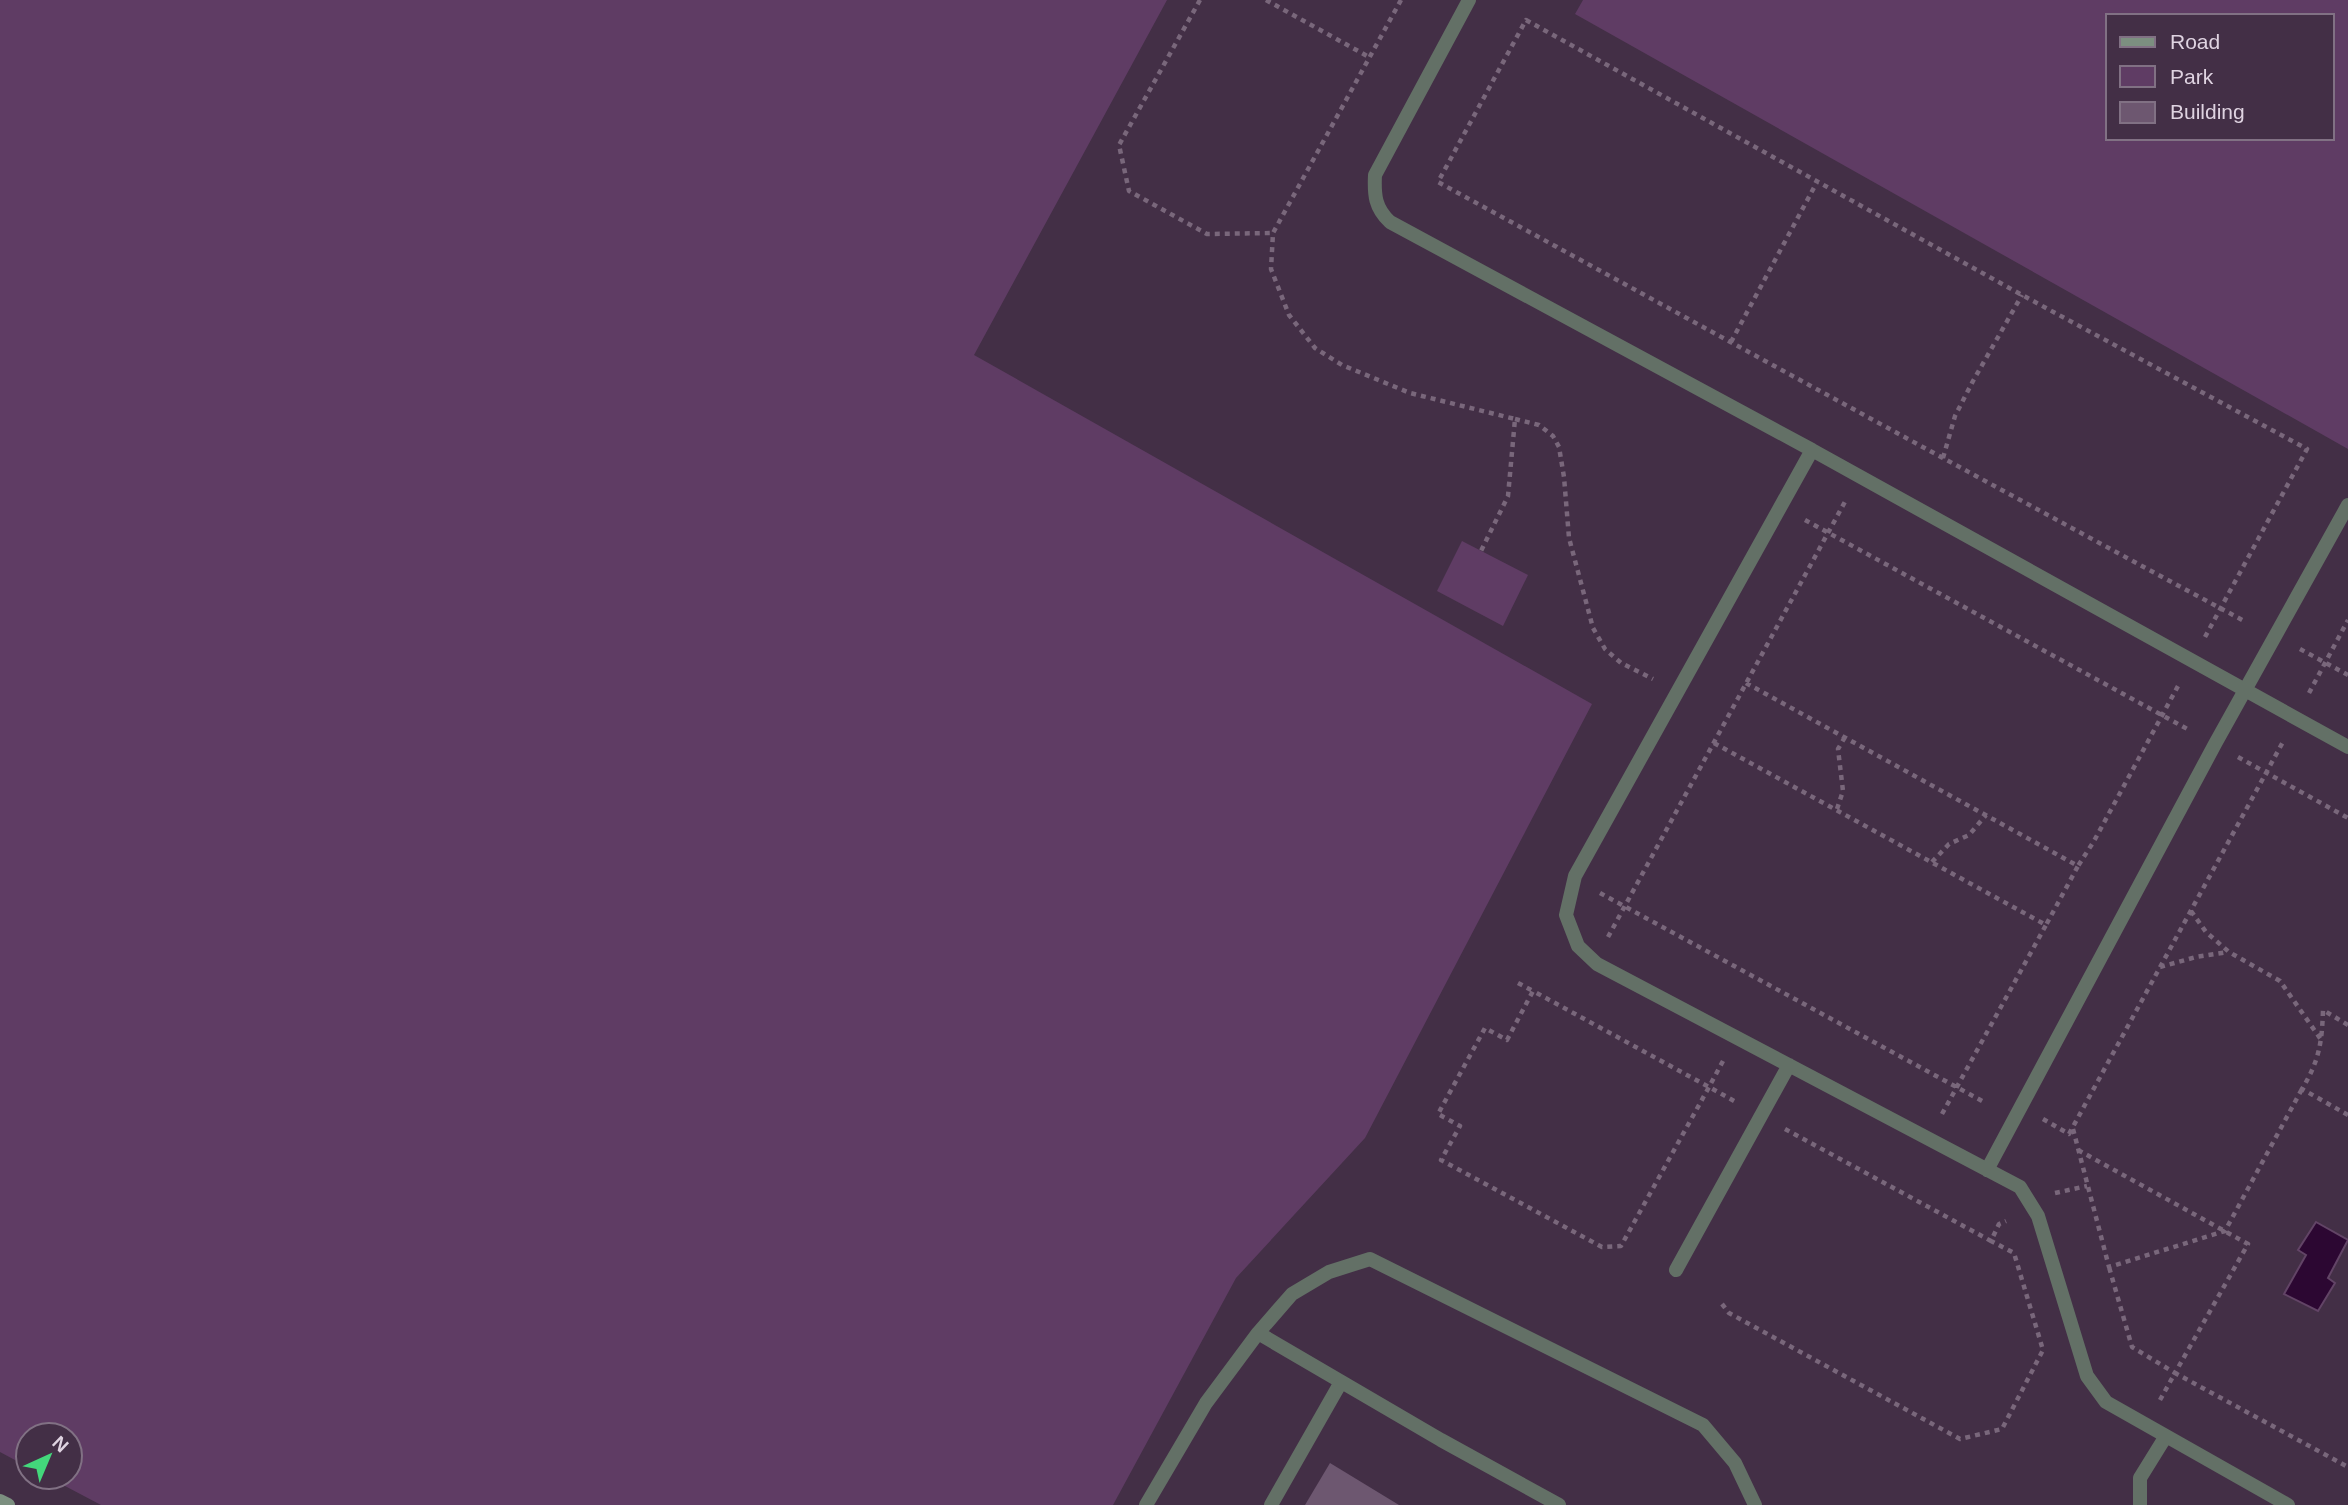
<svg xmlns="http://www.w3.org/2000/svg" width="2348" height="1505" viewBox="0 0 2348 1505" font-family="Helvetica,sans-serif">
<style>
.green{fill:#5f3c64;fill-rule:evenodd}
.water{fill:#2c0732;stroke:#624466;stroke-width:2}
.building{fill:#6d5770}
.lines{fill:none;stroke-linecap:round;stroke-linejoin:round}
.path{stroke:#79677b;stroke-width:4.5;stroke-dasharray:5 5;stroke-linecap:butt}
.lane{stroke:#637066;stroke-width:14}
.secondary{stroke:#7c8f80;stroke-width:14}
</style>
<rect width="100%" height="100%" fill="#432f46"/>
<path class="green" d="M 0,0 L 1167,0 L 974,355 L 1592,704 L 1365,1138 L 1236,1278 L 1113,1505 L 101,1505 L 48,1477 L 70,1477 L 70,1435 L 28,1435 L 28,1467 L 0,1452 Z
M 1583,0 L 2348,0 L 2348,449 L 1575,14 ZM 2108,16 L 2332,16 L 2332,138 L 2108,138 Z
M 1462,541 L 1528,575 L 1503,626 L 1437,591 Z"/>
<path class="water" d="M 2316,1222 L 2348,1240 L 2328,1278 L 2335,1283 L 2318,1311 L 2284,1294 L 2306,1255 L 2298,1250 Z"/>
<path class="building" d="M 1330,1463 L 1399,1505 L 1305,1505 Z"/>
<g class="lines">
<path class="path" d="M 1200,0 L 1119,145 L 1129,191 L 1207,234 L 1273,233
M 1266,0 L 1369,57
M 1401,0 L 1273,233 L 1271,269 L 1289,315 L 1315,348 L 1342,365 L 1410,393 L 1515,419 L 1508,496 L 1481,551
M 1731,342 L 1817,182
M 1515,419 L 1539,425 L 1553,436 L 1559,447 L 1564,477 L 1569,538 L 1593,628 L 1605,649 L 1621,663 L 1653,679
M 1943,458 L 1955,416 L 1973,381 L 2022,295
M 1805,520 L 2191,731
M 2205,637 L 2307,449 L 2022,295 L 1526,20 L 1438,182 C 1707,329 1976,477 2246,622
M 2300,649 L 2348,675
M 1746,683 L 2078,866 L 2094,841 L 2178,686
M 2309,693 L 2348,620
M 1714,743 L 2046,925 L 2078,866
M 2238,757 L 2348,818
M 1837,809 L 1843,791 L 1838,749 L 1845,737
M 1932,862 L 1949,844 L 1969,835 L 1986,815
M 1600,893 L 1984,1102
M 2191,911 L 2206,932 L 2229,952 L 2280,981 L 2322,1041
M 1608,937 L 1847,498
M 2160,967 L 2196,957 L 2228,952
M 1518,983 L 1533,991
M 2348,1025 L 2323,1010 C 2322,1043 2319,1061 2302,1089 L 2348,1115
M 1723,1061 L 1709,1087 L 1621,1246 L 1602,1247 L 1441,1160 L 1460,1126 L 1438,1114 L 1485,1028 L 1507,1040 L 1533,991 L 1709,1087 L 1736,1102
M 1942,1114 L 2046,925
M 2043,1119 L 2069,1134 L 2284,740
M 1785,1129 L 1991,1241 L 1999,1224 L 2006,1221
M 2073,1129 L 2109,1267 L 2225,1231 L 2302,1089
M 2078,1150 L 2248,1244 L 2175,1373 L 2132,1347 L 2109,1267
M 2055,1193 L 2087,1186
M 1722,1304 L 1729,1313 L 1960,1439 L 2002,1429 L 2043,1350 L 2014,1253 L 1991,1241
M 2160,1400 L 2175,1373 L 2348,1467"/>
<path class="lane" d="M 1469,0 L 1375,175 C 1374,195 1375,208 1390,222 L 1812,450
M 1987,1170 L 2215,744 L 2348,505
M 1676,1270 L 1789,1065
M 1258,1333 L 1292,1294 L 1329,1272 L 1370,1259 L 1703,1425 L 1735,1463 L 1755,1505
M 1146,1505 L 1206,1403 L 1258,1333 L 1441,1440 L 1559,1505
M 1271,1505 L 1341,1382
M 2140,1505 L 2140,1478 L 2166,1436
M 2288,1505 L 2106,1402 L 2087,1376 L 2038,1216 L 2020,1187 L 1597,964 L 1578,946 L 1566,915 L 1575,876 L 1812,450 L 2348,747"/>
<path class="secondary" d="M 0,1501 L 8,1505"/>
</g>
<rect x="2106" y="14" width="228" height="126" fill="#432f46" stroke="#817184" stroke-width="2"/>
<rect x="2120" y="37" width="35" height="10" fill="#7c8f80" stroke="#817184" stroke-width="2"/>
<text x="2170" y="49" font-size="21" fill="#dfd3e1">Road</text>
<rect x="2120" y="66" width="35" height="21" fill="#5f3c64" stroke="#817184" stroke-width="2"/>
<text x="2170" y="84" font-size="21" fill="#dfd3e1">Park</text>
<rect x="2120" y="102" width="35" height="21" fill="#6d5770" stroke="#817184" stroke-width="2"/>
<text x="2170" y="119" font-size="21" fill="#dfd3e1">Building</text>
<g transform="translate(49 1456) rotate(44)"><circle r="33" fill="#432f46" stroke="#817184" stroke-width="2"/>
<path d="M0-5L12 26L0 18L-12 26Z" fill="#43d77b"/>
<text y="-10" font-size="19" font-weight="bold" text-anchor="middle" fill="#dfd3e1">N</text>
</g>
</svg>
